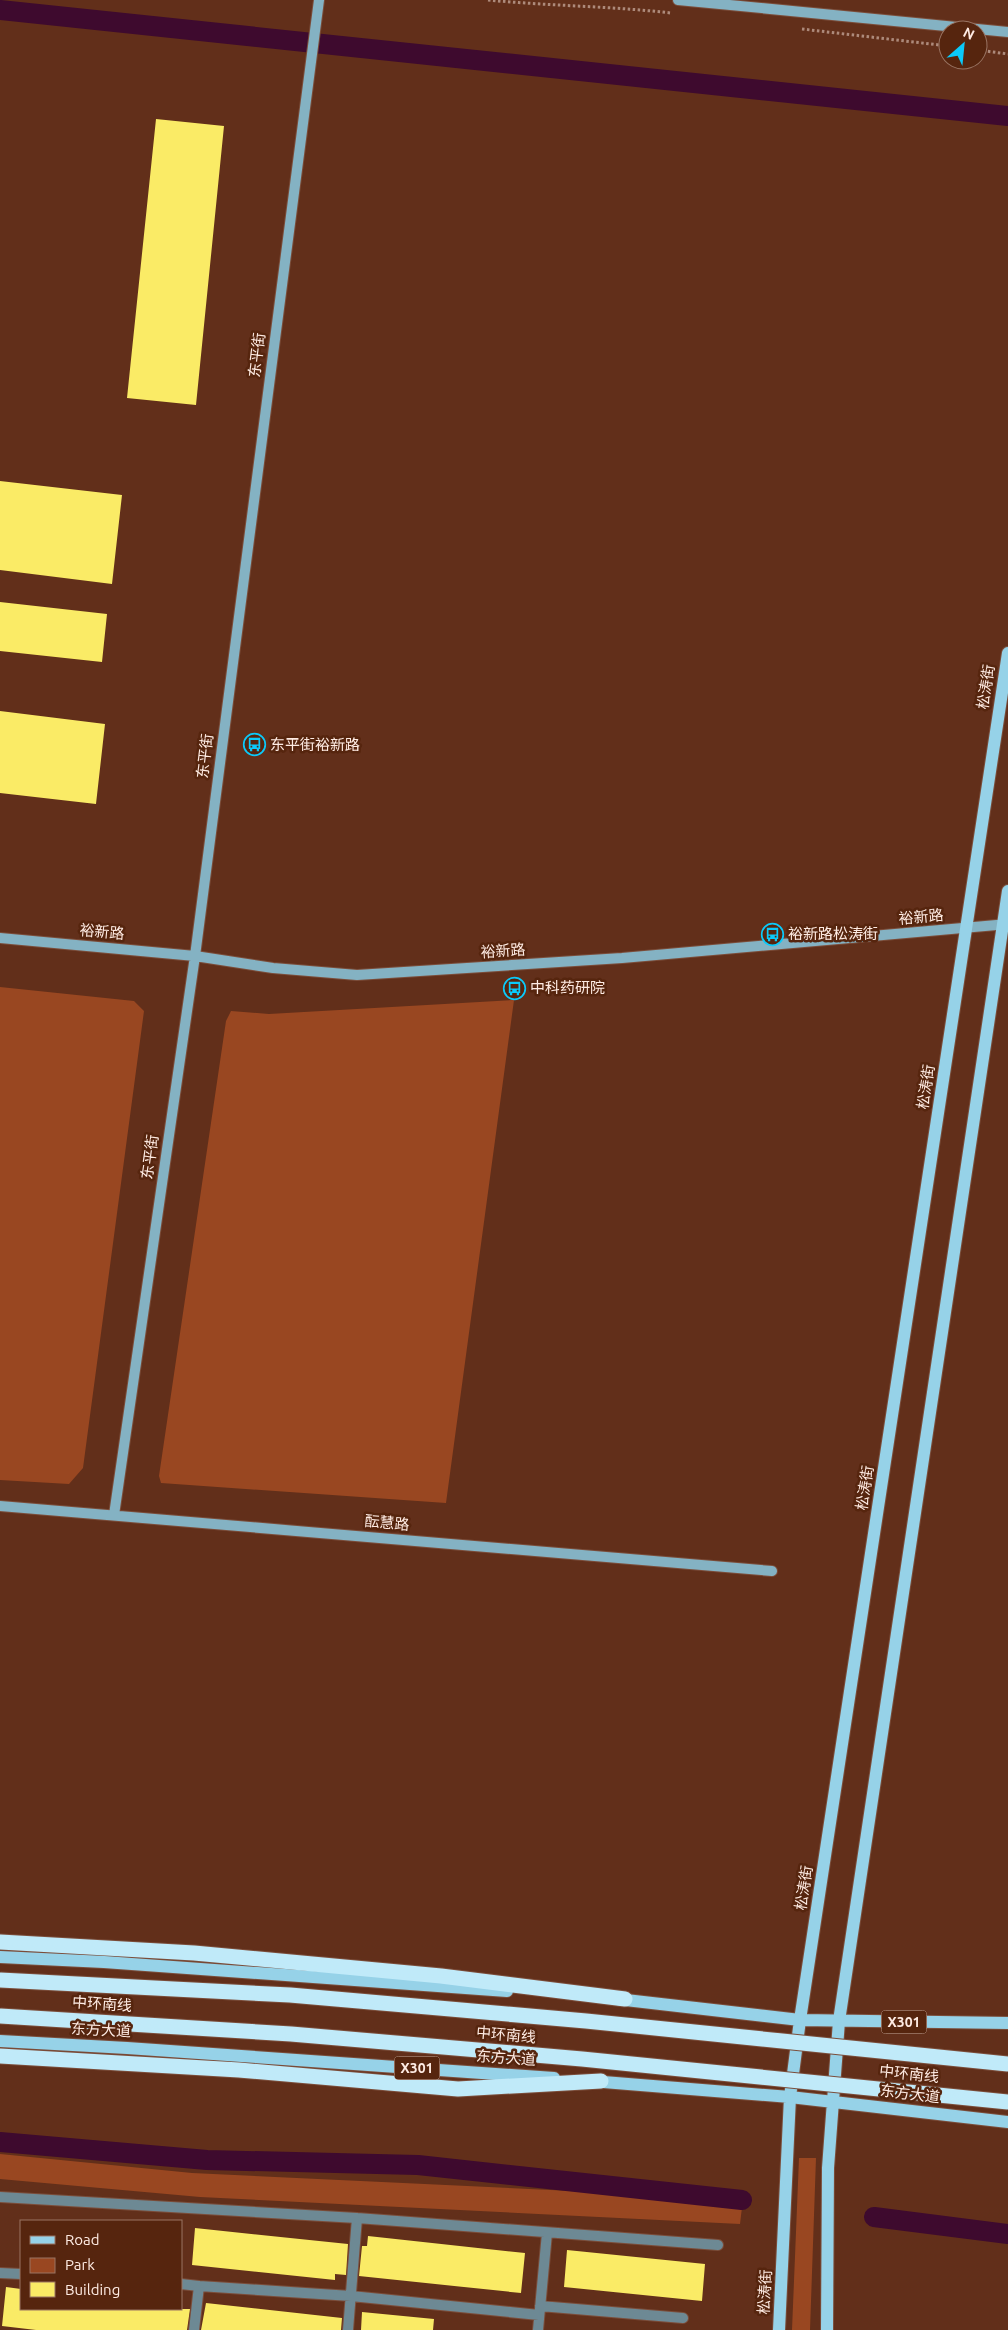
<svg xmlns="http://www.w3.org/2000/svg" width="1008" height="2330" viewBox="0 0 1008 2330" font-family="Ubuntu,'Noto Sans SC',sans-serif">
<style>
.green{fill:#994721}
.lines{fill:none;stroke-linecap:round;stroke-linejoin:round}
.canal{stroke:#3e0a2e;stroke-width:20}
.building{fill:#faeb66}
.lane-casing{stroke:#7b4d3a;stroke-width:12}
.secondary-casing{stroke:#7b4d3a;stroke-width:12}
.primary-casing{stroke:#7b4d3a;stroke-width:14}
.highway-casing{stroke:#7b4d3a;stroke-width:17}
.path{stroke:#ad8a7b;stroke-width:3;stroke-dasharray:2.5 2.5;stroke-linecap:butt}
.lane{stroke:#6d8994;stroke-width:10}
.secondary{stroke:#84b2c3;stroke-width:10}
.primary{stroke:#96d2e8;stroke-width:12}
.highway{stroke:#c0eaf9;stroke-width:15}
.highway-bridge-casing{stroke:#7b4d3a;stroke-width:17;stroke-linecap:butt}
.highway-bridge{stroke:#c0eaf9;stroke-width:15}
.labels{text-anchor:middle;stroke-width:5;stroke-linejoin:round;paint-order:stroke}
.shield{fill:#56250e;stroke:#ccb0a3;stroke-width:1}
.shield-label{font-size:14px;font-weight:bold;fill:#feebe3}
.street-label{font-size:15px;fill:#feebe3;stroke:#56250e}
.poi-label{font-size:15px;fill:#feebe3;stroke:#56250e;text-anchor:start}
</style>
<rect width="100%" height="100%" fill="#622f1a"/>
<path class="green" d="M 0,987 L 134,1001 L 144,1011 L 83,1468 L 69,1484 L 0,1480 Z
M 514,1000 L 446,1503 L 161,1483 L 159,1476 L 226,1021 L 231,1011 L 269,1014 Z
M 0,2154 L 192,2173 L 743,2199 L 740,2224 L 200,2197 L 0,2179 Z
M 799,2158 L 816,2158 L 810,2330 L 792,2330 Z"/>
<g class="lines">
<path class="canal" d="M 0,10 L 1008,116
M 0,2142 L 207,2160 L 418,2165 L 742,2200
M 874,2217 L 1008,2234"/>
</g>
<path class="building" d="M 156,119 L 224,126 L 196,405 L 127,398 Z
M 0,481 L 122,495 L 112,584 L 0,570 Z
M 0,602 L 107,614 L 102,662 L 0,651 Z
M 0,711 L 105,724 L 96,804 L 0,793 Z
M 195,2228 L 348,2244 L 346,2275 L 335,2274 L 335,2280 L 192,2265 Z
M 368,2236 L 525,2253 L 521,2293 L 359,2276 L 362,2246 L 367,2246 Z
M 567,2250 L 705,2264 L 702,2301 L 564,2287 Z
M 6,2287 L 21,2289 L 21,2309 L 190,2309 L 187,2330 L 36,2330 L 2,2326 Z
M 206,2303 L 342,2318 L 341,2330 L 201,2330 Z
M 362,2312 L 434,2319 L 433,2330 L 361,2330 Z"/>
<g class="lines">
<defs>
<path id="lane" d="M 0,2197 L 357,2218 L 718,2245
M 0,2273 L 21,2274
M 181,2284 L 199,2286 L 194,2330
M 199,2286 L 351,2296 L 539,2315
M 540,2306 L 683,2318
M 348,2330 L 357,2218
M 538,2330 L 547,2233"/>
<path id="secondary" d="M 678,0 L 1008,32
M 0,938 L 195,956 L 273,968 L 357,975 L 622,958 L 1008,924
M 0,1506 L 772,1571
M 114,1515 L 195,956 L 319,0"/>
<path id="primary" d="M 0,1957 L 104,1962 L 507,1991
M 617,1999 L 800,2020 L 1008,2023
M 0,2041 L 127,2048 L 554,2078
M 591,2081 L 790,2097 L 1008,2122
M 779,2330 L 790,2097 L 800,2020 L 1008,653
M 827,2330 L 828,2168 L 839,2021 L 1008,891"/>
<path id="highway" d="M 0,1942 L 194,1953 L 441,1976 L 625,1999
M 0,2056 L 239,2070 L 458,2089 L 601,2081"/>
</defs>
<use href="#lane" class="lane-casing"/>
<use href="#secondary" class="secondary-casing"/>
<use href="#primary" class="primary-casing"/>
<use href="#highway" class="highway-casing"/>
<path class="path" d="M 488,0 C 549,6 610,6 671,13
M 802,29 L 948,46
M 978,50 L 1008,54"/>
<use href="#lane" class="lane"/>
<use href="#secondary" class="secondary"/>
<use href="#primary" class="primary"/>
<use href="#highway" class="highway"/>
<defs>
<path id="highway-bridge" d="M 0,1980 L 290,1995 L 586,2021 L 1008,2064
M 0,2016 L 291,2034 L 582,2059 L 1008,2102"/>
</defs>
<use href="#highway-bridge" class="highway-bridge-casing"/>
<use href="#highway-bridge" class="highway-bridge"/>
</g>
<defs>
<symbol id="bus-ring" viewBox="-11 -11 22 22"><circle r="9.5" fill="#56250e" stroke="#0bcafa" stroke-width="1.5"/><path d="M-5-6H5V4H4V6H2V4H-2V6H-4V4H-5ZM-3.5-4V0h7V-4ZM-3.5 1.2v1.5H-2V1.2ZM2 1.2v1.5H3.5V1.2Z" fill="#0bcafa"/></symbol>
</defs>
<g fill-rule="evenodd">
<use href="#bus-ring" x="242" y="732" width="25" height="25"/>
<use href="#bus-ring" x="760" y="922" width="25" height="25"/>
<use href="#bus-ring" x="502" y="976" width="25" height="25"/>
</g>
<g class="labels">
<g class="shield">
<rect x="881.5" y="2010.5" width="45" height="23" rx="4"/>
<rect x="394.5" y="2056.5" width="45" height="23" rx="4"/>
</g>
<g class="shield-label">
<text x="904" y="2027">X301</text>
<text x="417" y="2073">X301</text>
</g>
<g class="street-label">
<text transform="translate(257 355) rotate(-83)" y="5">东平街</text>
<text transform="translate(986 687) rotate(-81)" y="5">松涛街</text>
<text transform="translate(205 756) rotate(-83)" y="5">东平街</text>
<text transform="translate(921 917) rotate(-5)" y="5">裕新路</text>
<text transform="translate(102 932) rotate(5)" y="5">裕新路</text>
<text transform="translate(503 951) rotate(-4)" y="5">裕新路</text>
<text transform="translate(926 1087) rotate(-81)" y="5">松涛街</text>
<text transform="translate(150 1157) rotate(-82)" y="5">东平街</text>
<text transform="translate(865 1488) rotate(-81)" y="5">松涛街</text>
<text transform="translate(387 1523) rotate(5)" y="5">酝慧路</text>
<text transform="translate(804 1888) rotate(-81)" y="5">松涛街</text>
<text transform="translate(102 2004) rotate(4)" y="5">中环南线</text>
<text transform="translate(101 2030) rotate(3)" y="5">东方大道</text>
<text transform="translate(506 2035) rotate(5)" y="5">中环南线</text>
<text transform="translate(506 2058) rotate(4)" y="5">东方大道</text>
<text transform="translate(909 2074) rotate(6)" y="5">中环南线</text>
<text transform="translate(910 2094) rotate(7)" y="5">东方大道</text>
<text transform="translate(765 2292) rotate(-87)" y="5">松涛街</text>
</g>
<g class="poi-label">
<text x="270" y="750">东平街裕新路</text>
<text x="788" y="939">裕新路松涛街</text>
<text x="530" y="993">中科药研院</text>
</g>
</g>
<rect x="20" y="2220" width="162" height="90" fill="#56250e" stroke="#997463"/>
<rect x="30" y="2236" width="25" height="8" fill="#96d2e8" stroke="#997463"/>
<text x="65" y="2245" font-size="15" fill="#feebe3">Road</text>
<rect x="30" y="2258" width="25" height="15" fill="#994721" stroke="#997463"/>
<text x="65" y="2270" font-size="15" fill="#feebe3">Park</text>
<rect x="30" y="2282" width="25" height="15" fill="#faeb66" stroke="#997463"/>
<text x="65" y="2295" font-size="15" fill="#feebe3">Building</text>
<g transform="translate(963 45) rotate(27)"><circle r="24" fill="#56250e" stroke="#997463"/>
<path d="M0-4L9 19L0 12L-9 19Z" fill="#0bcafa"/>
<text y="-8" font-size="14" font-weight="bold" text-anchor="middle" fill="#feebe3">N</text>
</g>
</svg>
